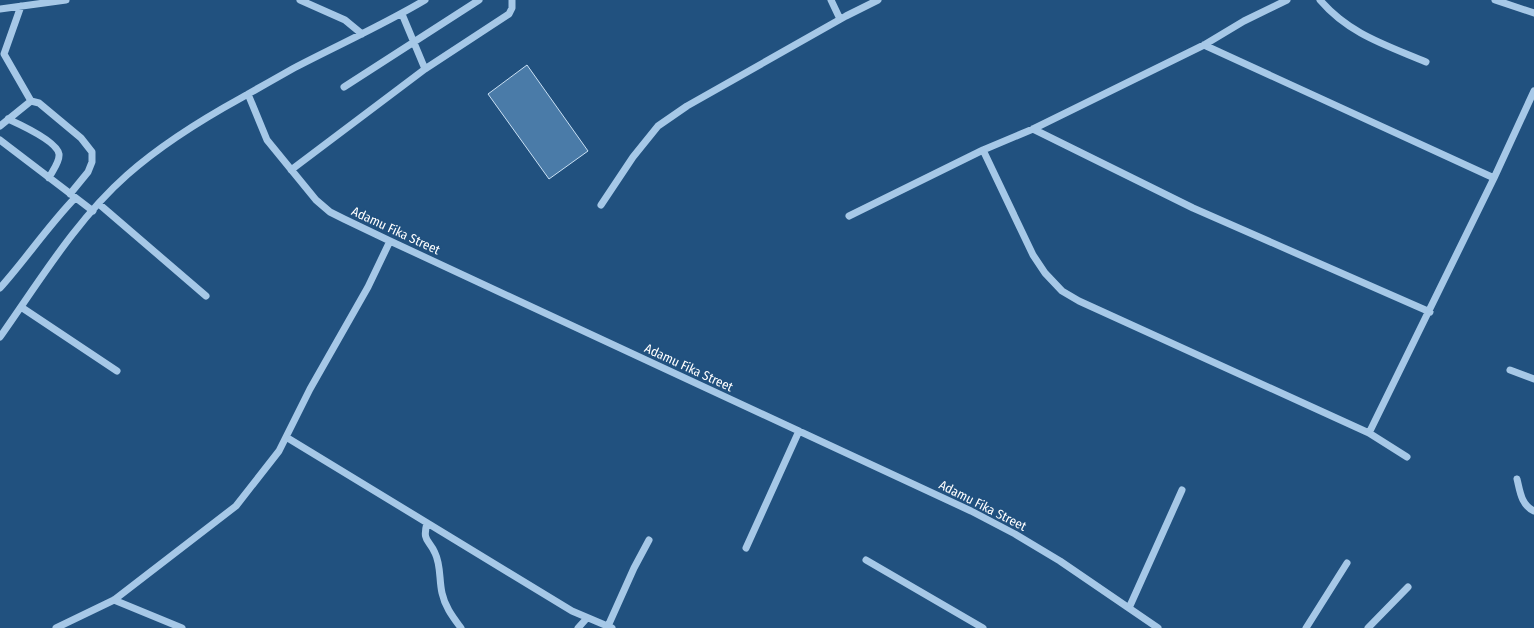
<svg xmlns="http://www.w3.org/2000/svg" width="1534" height="628" viewBox="0 0 1534 628" font-family="'Fira Sans Condensed',sans-serif">
<style>
.building{fill:#4a7ba8;stroke:#cae1f5}
.lines{fill:none;stroke-linecap:round;stroke-linejoin:round}
.minor{stroke:#a6c8e7;stroke-width:7}
.labels{text-anchor:middle;stroke-width:3.5;stroke-linejoin:round;paint-order:stroke}
.street-label{font-size:13px;fill:#fff;stroke:#21517f}
</style>
<rect width="100%" height="100%" fill="#21517f"/>
<path class="building" d="M 527,65 L 588,151 L 549,179 L 488,94 Z"/>
<g class="lines">
<path class="minor" d="M 300,0 L 345,20 L 362,34
M 831,0 L 840,19
M 1320,0 C 1349,34 1386,45 1426,62
M 1495,0 L 1534,13
M 21,6 L 4,54 L 31,101
M 0,9 L 66,0
M 1204,45 L 1494,178
M 425,69 L 509,14 L 512,8 L 512,0
M 344,87 L 479,0
M 248,94 L 267,140 L 316,200 L 330,212 L 344,219 L 390,241 L 971,511 L 1015,534 L 1060,561 L 1158,628
M 8,119 C 19,124 57,141 59,154 C 60,162 52,171 49,178
M 0,126 L 31,101 L 39,103 L 81,138 L 92,152 L 92,162 L 88,172 L 70,194
M 1033,129 L 1193,208 L 1430,312
M 0,140 L 93,211
M 983,150 L 1033,255 L 1045,273 L 1062,291 L 1079,301 L 1369,433
M 291,170 L 425,69 L 402,14
M 99,204 L 206,296
M 601,205 L 633,157 L 658,126 L 687,106 L 846,16 L 878,0
M 849,216 L 983,150 L 1033,129 L 1204,45 L 1244,21 L 1287,0
M 0,288 C 26,259 48,226 75,198
M 21,307 L 117,371
M 0,337 C 39,282 76,220 127,175 C 161,145 201,120 241,98 C 259,88 276,78 294,68 C 338,45 383,25 425,0
M 1510,370 L 1534,379
M 286,437 L 572,611 L 612,628
M 1407,457 L 1369,433 L 1494,178 L 1534,91
M 1517,479 C 1520,491 1521,505 1534,511
M 427,523 C 422,542 429,539 435,553 C 441,565 439,580 442,593 C 445,607 453,617 461,628
M 746,548 L 799,431
M 866,560 L 983,628
M 114,600 L 182,628
M 1129,608 L 1182,490
M 608,626 L 634,568 L 649,540
M 56,628 L 114,600 L 236,506 L 279,451 L 310,389 L 368,287 L 390,241
M 578,628 L 587,618
M 1306,628 L 1347,563
M 1368,628 L 1408,587"/>
</g>
<g class="labels">
<g class="street-label">
<text transform="translate(396 230) rotate(25)" y="5">Adamu Fika Street</text>
<text transform="translate(689 367) rotate(25)" y="5">Adamu Fika Street</text>
<text transform="translate(983 505) rotate(27)" y="5">Adamu Fika Street</text>
</g>
</g>
</svg>
